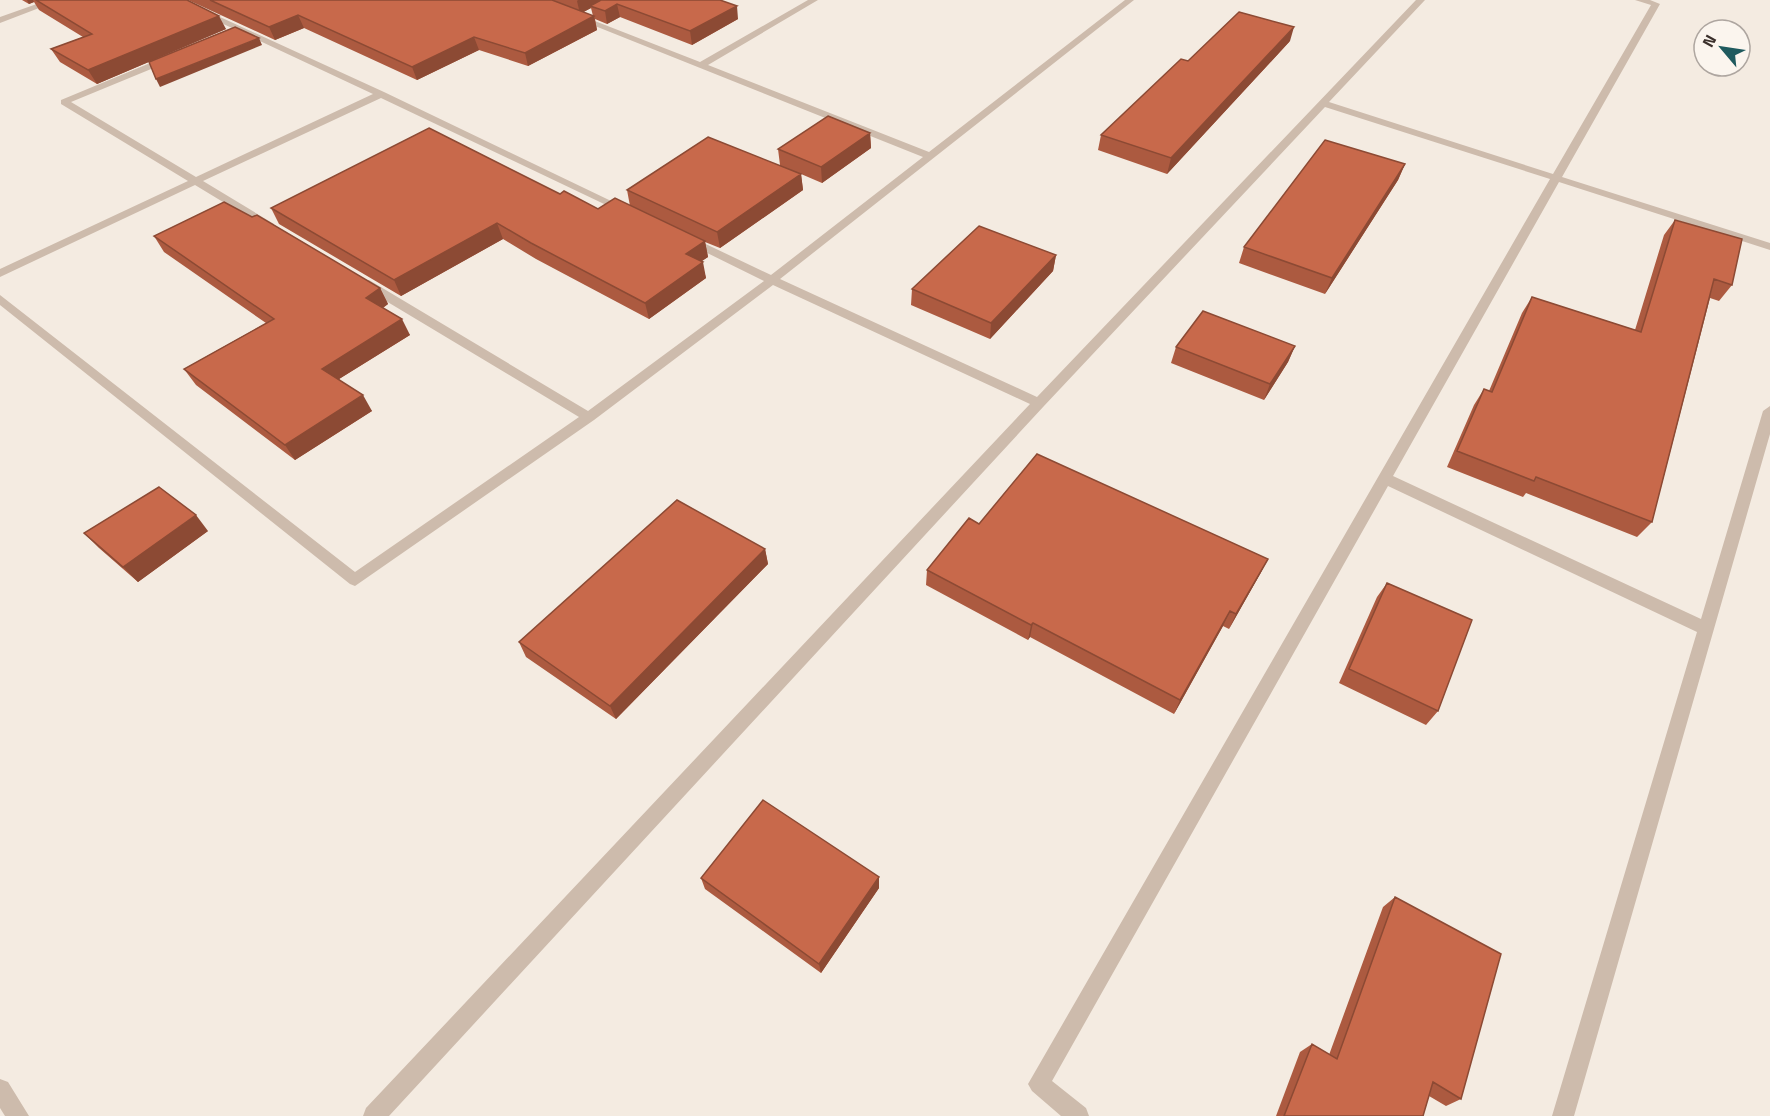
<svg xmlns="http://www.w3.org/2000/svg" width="1770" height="1116" viewBox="0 0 1770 1116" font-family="'Titillium Web',sans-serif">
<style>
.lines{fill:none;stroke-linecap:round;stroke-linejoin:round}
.street{fill:#cdbbac;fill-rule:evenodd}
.wall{fill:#ac5a40;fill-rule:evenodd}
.shaded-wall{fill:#8c4a34}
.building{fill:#c8694b;stroke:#8c4a34;stroke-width:1.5}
</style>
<rect width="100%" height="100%" fill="#f4ebe1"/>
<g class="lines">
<path class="street" d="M 48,0 L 60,0 L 0,23 L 0,17 Z
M 172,0 L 183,0 L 384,92 L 632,211 L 627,214 L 623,213 L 381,98 L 203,181 L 274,224 L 274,228 L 266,228 L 195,185 L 0,277 L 0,269 L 188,181 L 61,104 L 61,100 L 167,56 L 173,56 L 173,60 L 71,102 L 196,177 L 373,94 Z
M 808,0 L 818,0 L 708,65 L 929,152 L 1125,0 L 1134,0 L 780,279 L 1037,397 L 1416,0 L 1425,0 L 1329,102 L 1553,174 L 1651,5 L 1635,0 L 1650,0 L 1660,4 L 1562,177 L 1770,243 L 1770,250 L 1559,182 L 1393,476 L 1701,619 L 1763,411 L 1770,406 L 1770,434 L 1574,1116 L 1552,1116 L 1697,632 L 1388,486 L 1052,1081 L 1086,1108 L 1089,1116 L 1061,1116 L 1032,1091 L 1028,1084 L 1550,179 L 1325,107 L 1044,406 L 389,1116 L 363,1116 L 366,1108 L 1030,404 L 773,285 L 594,420 L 355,586 L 350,584 L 0,305 L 0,295 L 355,572 L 579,417 L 361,286 L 361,280 L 369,280 L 588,411 L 764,281 L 685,242 L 685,238 L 693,238 L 771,275 L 923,157 L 575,18 L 582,16 L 700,62 Z
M 0,1079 L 8,1082 L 29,1116 L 5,1116 L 0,1108 Z"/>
</g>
<path class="wall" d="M 22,0 L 187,0 L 226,29 L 97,84 L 60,62 L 51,49 L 83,37 L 39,10 L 34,2 L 29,4 Z
M 188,0 L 720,0 L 738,19 L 692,45 L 620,17 L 607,24 L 595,19 L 597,30 L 528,66 L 479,50 L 417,80 L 304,28 L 275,40 ZM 591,8 L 593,16 L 583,12 Z
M 1290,41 L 1167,174 L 1098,150 L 1101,135 Z
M 870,133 L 871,148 L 822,183 L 801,174 L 803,190 L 720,248 L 705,242 L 708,257 L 701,261 L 706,278 L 649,319 L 536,259 L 503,239 L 401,296 L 279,224 L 271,208 L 560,194 L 598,209 L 630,206 L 627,190 L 780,165 L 778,149 Z
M 1405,164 L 1398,180 L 1325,294 L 1239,263 L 1244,247 Z
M 1675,220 L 1732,285 L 1719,301 L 1710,298 L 1652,522 L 1637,537 L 1526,493 L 1523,497 L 1447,467 L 1474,405 L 1484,389 L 1489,391 L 1522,313 L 1532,297 L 1635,330 L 1664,235 Z
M 154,236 L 380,288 L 388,304 L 383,308 L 410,335 L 339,379 L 372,411 L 295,460 L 196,385 L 184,369 L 266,323 L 164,252 Z
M 1056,255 L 1053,271 L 990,339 L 911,305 L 912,289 Z
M 1295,346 L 1288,362 L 1264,400 L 1171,363 L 1176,347 Z
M 979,524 L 1268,559 L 1260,574 L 1229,629 L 1223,626 L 1174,714 L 1030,637 L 1028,640 L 926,585 L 927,570 Z
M 208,531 L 138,582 L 99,548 L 84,533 Z
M 765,549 L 768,564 L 616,719 L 526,657 L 519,642 Z
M 1387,583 L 1438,711 L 1426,725 L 1339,683 L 1377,597 Z
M 701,878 L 879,888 L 821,973 L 705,889 Z
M 1395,897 L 1461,1099 L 1446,1106 L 1429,1096 L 1423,1116 L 1276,1116 L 1300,1052 L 1312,1044 L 1329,1055 L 1383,907 Z"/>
<path class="shaded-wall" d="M 27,0 L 33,0 L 34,2 L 29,4 Z
M 578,0 L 607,0 L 590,6 L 591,8 L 580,14 L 577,1 Z
M 617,4 L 620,17 L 607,24 L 605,11 Z
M 737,6 L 738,19 L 692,45 L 690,31 Z
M 298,15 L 304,28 L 275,40 L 269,27 Z
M 219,16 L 226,29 L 97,84 L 88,70 Z
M 594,16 L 597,30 L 528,66 L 525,53 Z
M 1294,27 L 1290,41 L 1167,174 L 1171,158 Z
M 474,37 L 479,50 L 417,80 L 412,67 Z
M 259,38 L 262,45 L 160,87 L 156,79 Z
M 870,133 L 871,148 L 822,183 L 821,167 Z
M 1405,164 L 1398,180 L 1325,294 L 1332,278 Z
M 801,174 L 803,190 L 720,248 L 717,232 Z
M 497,223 L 503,239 L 401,296 L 394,280 Z
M 705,241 L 708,257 L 689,270 L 686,254 Z
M 1056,255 L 1053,271 L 990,339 L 991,323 Z
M 703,262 L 706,278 L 649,319 L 645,303 Z
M 380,288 L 388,304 L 374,314 L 366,298 Z
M 402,319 L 410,335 L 331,384 L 322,369 Z
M 1295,346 L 1288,362 L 1264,400 L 1270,384 Z
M 363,395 L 372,411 L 295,460 L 285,445 Z
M 196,515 L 208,531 L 138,582 L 123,567 Z
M 765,549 L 768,564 L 616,719 L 610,706 Z
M 1268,559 L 1260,574 L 1229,629 L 1236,614 Z
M 1230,611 L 1223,626 L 1174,714 L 1180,700 Z
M 1033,623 L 1030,637 L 1028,640 L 1031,625 Z
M 879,877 L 879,888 L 821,973 L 819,964 Z"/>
<path class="building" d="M 36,0 L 187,0 L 219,16 L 88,70 L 51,49 L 92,34 Z
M 210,0 L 552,0 L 594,16 L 525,53 L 474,37 L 412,67 L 298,15 L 269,27 Z
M 601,0 L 720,0 L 737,6 L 690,31 L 617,4 L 605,11 L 590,6 Z
M 1239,12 L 1294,27 L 1171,158 L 1101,135 L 1181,59 L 1188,61 Z
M 235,27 L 259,38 L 156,79 L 149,62 Z
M 828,116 L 870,133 L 821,167 L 778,149 Z
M 429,128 L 560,194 L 564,191 L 598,209 L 615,198 L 705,241 L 686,254 L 703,262 L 645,303 L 531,243 L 497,223 L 394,280 L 271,208 Z
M 708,137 L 801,174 L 717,232 L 627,190 Z
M 1325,140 L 1405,164 L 1332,278 L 1244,247 Z
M 224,202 L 252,217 L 257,215 L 380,288 L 366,298 L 402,319 L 322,369 L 363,395 L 285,445 L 184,369 L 274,319 L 154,236 Z
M 1675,220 L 1742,239 L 1732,285 L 1714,279 L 1652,522 L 1536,477 L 1534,481 L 1457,451 L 1484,389 L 1492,392 L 1532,297 L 1641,332 Z
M 979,226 L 1056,255 L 991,323 L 912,289 Z
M 1203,311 L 1295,346 L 1270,384 L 1176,347 Z
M 1037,454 L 1268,559 L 1236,614 L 1230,611 L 1180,700 L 1033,623 L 1031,625 L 927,570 L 969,518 L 979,524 Z
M 159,487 L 196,515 L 123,567 L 84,533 Z
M 677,500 L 765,549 L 610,706 L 519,642 Z
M 1387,583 L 1472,620 L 1438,711 L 1349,669 Z
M 763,800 L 879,877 L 819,964 L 701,878 Z
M 1395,897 L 1501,954 L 1461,1099 L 1433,1082 L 1423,1116 L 1284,1116 L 1312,1044 L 1337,1059 Z"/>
<g transform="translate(1722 48) rotate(299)"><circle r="28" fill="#fbf5ee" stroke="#aea6a0" stroke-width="1.5"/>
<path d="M0-4.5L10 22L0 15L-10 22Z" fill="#1f5a5e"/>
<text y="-9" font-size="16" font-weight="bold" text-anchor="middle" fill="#3b302b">N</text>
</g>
</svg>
